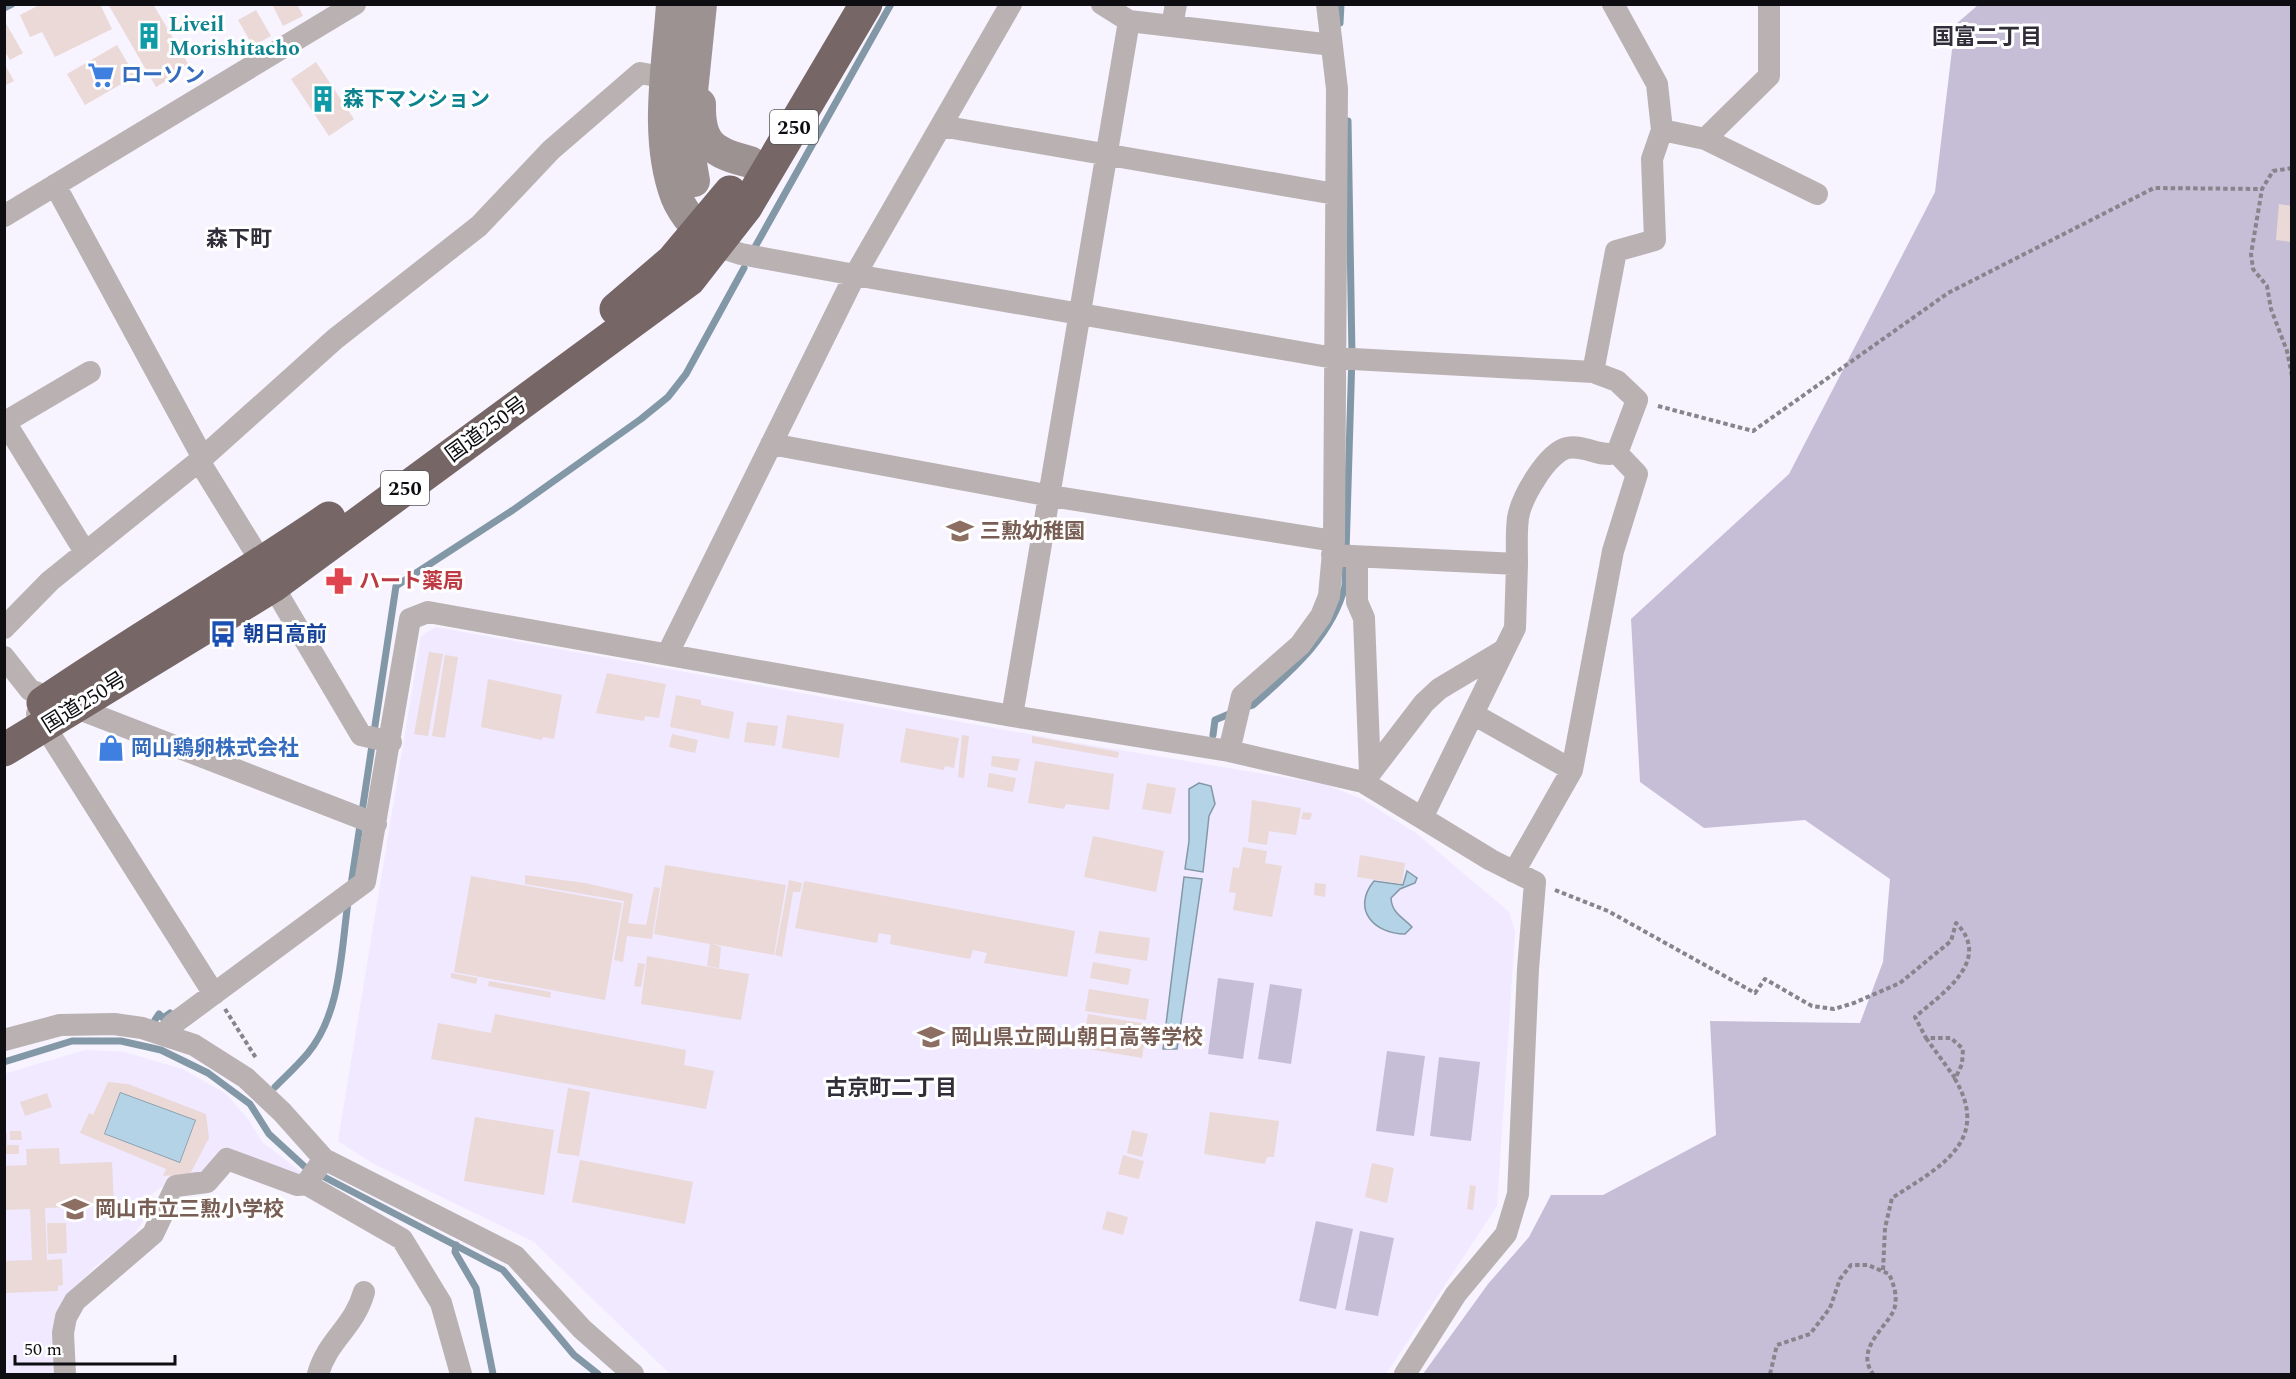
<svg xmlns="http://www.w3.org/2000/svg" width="2296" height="1379" viewBox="0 0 2296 1379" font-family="Spectral,'Noto Sans JP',serif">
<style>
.built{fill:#f0e9ff}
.green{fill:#c6bed7}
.water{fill:#b5d3e6;stroke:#8398a6;stroke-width:1.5}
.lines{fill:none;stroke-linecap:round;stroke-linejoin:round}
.stream{stroke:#8398a6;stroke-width:7}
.building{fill:#ead9d7;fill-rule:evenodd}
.path{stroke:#87848c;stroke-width:4;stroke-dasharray:4.5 3;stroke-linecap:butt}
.street{stroke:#bab2b2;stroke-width:22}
.secondary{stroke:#9d9292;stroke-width:32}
.highway{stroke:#766766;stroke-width:33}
.labels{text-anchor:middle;stroke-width:6;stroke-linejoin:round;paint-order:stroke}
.shield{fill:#fff;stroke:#565658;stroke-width:1.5}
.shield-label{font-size:20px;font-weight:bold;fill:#0e0d11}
.culture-label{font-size:21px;font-weight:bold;fill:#0d838f;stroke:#fff;text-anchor:start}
.shop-label{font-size:21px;font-weight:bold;fill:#366cbe;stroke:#fff;text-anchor:start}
.street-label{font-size:21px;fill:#0e0d11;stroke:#fff}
.education-label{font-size:21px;font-weight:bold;fill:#785e54;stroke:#fff;text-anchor:start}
.health-label{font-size:21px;font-weight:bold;fill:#be3a42;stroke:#fff;text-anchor:start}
.transit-label{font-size:21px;font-weight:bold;fill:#164399;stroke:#fff;text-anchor:start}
.neighbourhood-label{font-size:22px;font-weight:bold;fill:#312e39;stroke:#fff}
</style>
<rect width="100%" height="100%" fill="#f7f3ff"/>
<path class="built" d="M 436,627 L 1072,742 L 1324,784 L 1362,799 L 1417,834 L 1509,912 L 1515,932 L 1497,1206 L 1386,1374 L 670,1374 L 534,1242 L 372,1163 L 338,1141 L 421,636 Z
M 85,1050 L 124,1052 L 182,1069 L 225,1093 L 248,1119 L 262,1142 L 302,1173 L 298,1177 L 229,1153 L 206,1175 L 169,1189 L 161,1187 L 150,1196 L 142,1223 L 131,1239 L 96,1266 L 63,1299 L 54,1317 L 55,1374 L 5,1374 L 4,1074 Z"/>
<path class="green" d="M 1978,5 L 2291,5 L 2291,1374 L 1423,1374 L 1488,1284 L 1529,1237 L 1551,1195 L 1603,1195 L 1716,1135 L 1710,1021 L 1860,1023 L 1883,962 L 1890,879 L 1805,820 L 1704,828 L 1640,782 L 1631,619 L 1789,474 L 1935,192 L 1955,25 Z
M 1218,978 L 1254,983 L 1243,1059 L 1208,1054 Z
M 1270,984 L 1302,989 L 1291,1064 L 1258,1059 Z
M 1387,1051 L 1425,1056 L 1414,1136 L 1376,1131 Z
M 1439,1057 L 1480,1062 L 1471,1141 L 1430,1136 Z
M 1316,1221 L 1353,1229 L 1336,1309 L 1299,1301 Z
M 1360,1231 L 1394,1238 L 1378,1316 L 1345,1310 Z"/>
<path class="water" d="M 1199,783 L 1211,786 L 1215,804 L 1209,816 L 1203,872 L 1185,869 L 1189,841 L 1189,789 Z
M 1407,871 L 1417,878 L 1415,883 L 1400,889 L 1391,898 C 1392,914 1403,917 1412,927 L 1405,934 C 1374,934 1351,909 1374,881 L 1403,885 Z
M 1184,877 L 1202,879 L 1177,1049 L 1163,1049 Z
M 120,1092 L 196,1120 L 180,1163 L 104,1134 Z"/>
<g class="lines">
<path class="stream" d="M 4,8 L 12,4
M 1340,23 L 1341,4
M 755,247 L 891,4
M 1244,708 L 1253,705 C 1291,671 1332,637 1345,586 L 1352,355 L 1348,121
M 1213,735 L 1215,720 L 1234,712
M 351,885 L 396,586 L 513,510 L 641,419 L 668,397 L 686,374 L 744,268
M 155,1020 L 159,1014 L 163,1018 L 170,1013
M 4,1062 L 72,1041 L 121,1041 L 161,1050 L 208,1073 L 250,1104 L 269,1134 L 305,1167 L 503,1270 L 574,1355 L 598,1374
M 275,1087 C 286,1076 298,1065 308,1053 C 341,1013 341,952 348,902
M 456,1245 L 455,1252 L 476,1288 L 493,1374"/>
</g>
<path class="building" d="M 41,4 L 100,4 L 112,29 L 55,57 L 42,32 L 30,37 L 20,15 Z
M 108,4 L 153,4 L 190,67 L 156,87 Z
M 272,4 L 297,4 L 303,16 L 283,26 Z
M 256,10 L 271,36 L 253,46 L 238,20 Z
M 4,20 L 23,53 L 10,60 L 4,50 Z
M 117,45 L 135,76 L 85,105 L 67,74 Z
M 316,62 L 354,119 L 329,136 L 291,79 Z
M 4,63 L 14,81 L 4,86 Z
M 2279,204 L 2292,206 L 2292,242 L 2276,240 Z
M 429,652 L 443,654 L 428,736 L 414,734 Z
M 445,655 L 458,657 L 445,738 L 432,736 Z
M 607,673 L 666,684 L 659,718 L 645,716 L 644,721 L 596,713 Z
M 488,679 L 562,695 L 554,739 L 543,737 L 542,740 L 481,727 Z
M 676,695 L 701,700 L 701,705 L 734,712 L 729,739 L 670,727 Z
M 787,715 L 844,724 L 839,758 L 782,748 Z
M 747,722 L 778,726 L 775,746 L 744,742 Z
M 906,728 L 959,738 L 954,768 L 945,766 L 944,770 L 900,762 Z
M 672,734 L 698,740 L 695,753 L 669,747 Z
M 962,735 L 969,736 L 964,778 L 958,777 Z
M 1032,736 L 1119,752 L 1118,758 L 1032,743 Z
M 992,756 L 1020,759 L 1017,771 L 991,766 Z
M 1035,761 L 1114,774 L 1109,810 L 1066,804 L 1064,809 L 1028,803 Z
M 989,773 L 1016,778 L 1013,792 L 987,787 Z
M 1147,783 L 1176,788 L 1171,814 L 1142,809 Z
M 1252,800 L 1301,808 L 1296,835 L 1269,831 L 1267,845 L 1248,842 Z
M 1303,812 L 1312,813 L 1310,820 L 1301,819 Z
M 1093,836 L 1164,851 L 1156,892 L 1084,877 Z
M 1243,847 L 1267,851 L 1265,863 L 1282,866 L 1272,917 L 1233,910 L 1236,893 L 1229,892 L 1233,867 L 1239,868 Z
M 1360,855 L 1405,863 L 1402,884 L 1357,877 Z
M 665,865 L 786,885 L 774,955 L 713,944 L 721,947 L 719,968 L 707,966 L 710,944 L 654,934 Z
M 525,875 L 585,883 L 633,894 L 628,923 L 646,925 L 654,887 L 660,888 L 652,939 L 627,936 L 623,962 L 614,960 L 624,901 L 525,884 Z
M 471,876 L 622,903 L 605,1000 L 454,972 Z
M 789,880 L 802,883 L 800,892 L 793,892 L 782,957 L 775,955 Z
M 804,881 L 1075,931 L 1067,977 L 984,963 L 987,953 L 973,950 L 970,959 L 890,944 L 891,935 L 879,933 L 877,943 L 795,928 Z
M 1315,883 L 1326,884 L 1325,897 L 1314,895 Z
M 1099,931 L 1150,938 L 1147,961 L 1095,953 Z
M 647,956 L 749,974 L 741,1020 L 641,1004 Z
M 1093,962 L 1131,969 L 1128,985 L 1090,978 Z
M 638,963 L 645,964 L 641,987 L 634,986 Z
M 451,973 L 478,978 L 476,984 L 451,978 Z
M 489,981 L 551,992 L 550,998 L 488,986 Z
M 1089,989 L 1149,999 L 1146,1020 L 1085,1011 Z
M 495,1014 L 686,1050 L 684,1065 L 714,1071 L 706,1109 L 431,1059 L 438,1023 L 491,1033 Z
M 1088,1014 L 1147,1024 L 1142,1058 L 1082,1048 Z
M 108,1082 L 128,1084 L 206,1114 L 209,1138 L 190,1174 L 163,1176 L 166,1169 L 80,1133 L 89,1113 L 93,1115 ZM 120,1092 L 196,1120 L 180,1163 L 104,1134 Z
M 568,1088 L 590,1092 L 579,1156 L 557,1153 Z
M 47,1093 L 52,1107 L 25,1116 L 20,1102 Z
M 1210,1112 L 1279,1121 L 1274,1157 L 1267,1157 L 1265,1164 L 1204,1154 Z
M 475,1117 L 554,1130 L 544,1195 L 464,1181 Z
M 1132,1130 L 1148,1134 L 1142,1157 L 1127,1153 Z
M 10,1131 L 21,1131 L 22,1140 L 10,1140 Z
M 4,1133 L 7,1133 L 7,1145 L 19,1145 L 19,1154 L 4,1154 Z
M 59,1148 L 60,1164 L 112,1162 L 114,1206 L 45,1208 L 47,1260 L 62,1259 L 63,1285 L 58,1286 L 58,1291 L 4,1293 L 4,1261 L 32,1260 L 30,1209 L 4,1210 L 4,1166 L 27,1165 L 26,1149 Z
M 1123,1155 L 1144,1161 L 1139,1179 L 1118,1174 Z
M 580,1160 L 693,1182 L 685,1224 L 572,1202 Z
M 1372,1163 L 1394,1168 L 1387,1203 L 1365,1197 Z
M 1470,1185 L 1476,1186 L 1473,1210 L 1467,1209 Z
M 1107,1211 L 1128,1217 L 1123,1235 L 1102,1229 Z
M 47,1223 L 66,1223 L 67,1253 L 48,1254 Z"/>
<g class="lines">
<path class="path" d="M 2292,168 L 2273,171 L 2262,189 L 2251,254 L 2253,269 L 2267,286 L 2271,309 L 2287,351 L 2292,376
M 1658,406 L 1753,431 L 1948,293 L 2154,188 L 2262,189
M 1555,890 L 1608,911 L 1755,993 L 1765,979 L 1812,1006 L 1834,1009 L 1854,1003 L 1900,983 L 1951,941 L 1956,923 C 1993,960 1943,993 1915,1017 L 1926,1038 L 1951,1038 L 1963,1049 L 1962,1064 L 1955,1079 C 1992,1142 1938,1168 1892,1198 L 1885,1228 L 1883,1271
M 225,1009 L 256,1058
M 1926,1038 L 1955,1078
M 1770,1374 L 1777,1345 L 1810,1334 L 1830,1308 L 1840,1279 L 1851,1265 L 1868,1265 L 1889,1274 C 1894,1285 1897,1294 1895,1306 C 1892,1324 1853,1347 1873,1374"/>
<path class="street" d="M 1102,4 L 1129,21 L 1332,45
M 1172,26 L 1176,4
M 941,126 L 1335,194
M 1662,130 L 1705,139 L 1817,194
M 1705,139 L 1769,76 L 1769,4
M 55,185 L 203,458
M 4,216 L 355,4
M 716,246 L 741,254 L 855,275 L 1334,358 L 1593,372 L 1616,251 L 1655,240 L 1652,159 L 1662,130 L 1657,84 L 1613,4
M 771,444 L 1051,496 L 1334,541
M 199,461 L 262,563
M 85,552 L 5,422 L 90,372
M 1332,555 L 1517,564 L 1515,628 L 1422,818
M 1357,557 L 1357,602 L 1364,618 L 1370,773
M 1517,564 C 1517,549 1516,533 1518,518 C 1521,498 1547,453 1567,448 C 1585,444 1599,458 1617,453
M 273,586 L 361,735 L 391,742
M 4,628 L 50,581 L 199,461 L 335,339 L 479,226 L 551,150 L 640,73 L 667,78
M 668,653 L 855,275 L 1011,4
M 4,657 L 30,690 L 376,824
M 37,714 L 214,994
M 1473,714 L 1572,770
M 1012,716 C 1053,485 1089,253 1129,21
M 1229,751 L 1242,696 L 1300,645 L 1321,616 L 1329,596 L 1334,541 L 1337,89 L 1327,4
M 1368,776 L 1424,703 L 1439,689 L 1504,650
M 1514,872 L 1572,770 L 1613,551 L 1637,474 L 1617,453 L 1637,400 L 1617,381 L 1593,372
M 164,1034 L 173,1024 L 365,882 L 410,619 L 428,612 L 1012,716 L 1229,751 L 1363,782 L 1491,860 L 1535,882 L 1528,969 L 1518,1194 L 1506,1234 L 1456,1294 L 1405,1374
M 4,1040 L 60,1025 L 114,1024 L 142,1028 L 194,1045 L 246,1078 L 282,1112 L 324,1159 L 515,1256 L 582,1329 L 633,1374
M 306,1184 L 402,1239 L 441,1303 L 461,1374
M 65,1374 L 63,1333 L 66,1317 L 75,1301 L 153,1234 L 176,1186 L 207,1182 L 227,1159 L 297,1185 L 306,1184 L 324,1159
M 318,1374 C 328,1339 354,1328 364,1292"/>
<path class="secondary" d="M 672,4 C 668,65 654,137 676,196 C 684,216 700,232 716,246
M 700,104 C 699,144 713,153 750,162
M 694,181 L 687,140 L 701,4"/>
<path class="highway" d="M 616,309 L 672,261 L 730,192
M 43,703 C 137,639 235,582 329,518
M 4,750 L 273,586 L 689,280 L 746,207 L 866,4"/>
</g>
<defs>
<symbol id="building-bare" viewBox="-9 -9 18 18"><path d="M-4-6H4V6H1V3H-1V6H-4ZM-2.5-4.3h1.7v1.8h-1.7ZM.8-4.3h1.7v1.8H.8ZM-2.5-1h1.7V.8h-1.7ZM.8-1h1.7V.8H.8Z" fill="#0f9aa8" stroke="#fff" stroke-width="2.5" paint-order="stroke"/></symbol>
<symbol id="supermarket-bare" viewBox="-9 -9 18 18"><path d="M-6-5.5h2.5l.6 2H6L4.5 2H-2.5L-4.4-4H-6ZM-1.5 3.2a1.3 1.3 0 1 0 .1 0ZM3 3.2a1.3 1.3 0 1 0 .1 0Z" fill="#3f7fe0" stroke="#fff" stroke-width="2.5" paint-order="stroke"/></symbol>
<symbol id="school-bare" viewBox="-9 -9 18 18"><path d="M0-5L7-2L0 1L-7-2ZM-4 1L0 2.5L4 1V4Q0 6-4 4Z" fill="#8d6e63" stroke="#fff" stroke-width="2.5" paint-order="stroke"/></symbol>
<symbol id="pharmacy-bare" viewBox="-9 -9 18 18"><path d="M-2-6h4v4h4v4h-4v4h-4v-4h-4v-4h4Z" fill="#e0444e" stroke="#fff" stroke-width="2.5" paint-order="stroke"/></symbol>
<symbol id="bus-bare" viewBox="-9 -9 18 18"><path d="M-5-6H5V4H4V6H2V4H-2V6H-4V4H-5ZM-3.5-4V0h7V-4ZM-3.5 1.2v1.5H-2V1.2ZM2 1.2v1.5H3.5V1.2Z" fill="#1a4fb4" stroke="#fff" stroke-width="2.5" paint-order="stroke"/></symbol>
<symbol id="shop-bare" viewBox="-9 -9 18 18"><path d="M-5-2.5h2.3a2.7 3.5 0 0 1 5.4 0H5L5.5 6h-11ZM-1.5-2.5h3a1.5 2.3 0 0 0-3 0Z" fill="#3f7fe0" stroke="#fff" stroke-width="2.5" paint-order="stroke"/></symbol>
</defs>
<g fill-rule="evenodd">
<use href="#building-bare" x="130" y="17" width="38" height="38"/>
<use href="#supermarket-bare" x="82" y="56" width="38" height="38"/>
<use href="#building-bare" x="304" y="80" width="38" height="38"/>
<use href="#school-bare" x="941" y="512" width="38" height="38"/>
<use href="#pharmacy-bare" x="320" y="562" width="38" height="38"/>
<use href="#bus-bare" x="204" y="615" width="38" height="38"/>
<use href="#shop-bare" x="92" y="729" width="38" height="38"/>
<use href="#school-bare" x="912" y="1018" width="38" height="38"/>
<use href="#school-bare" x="56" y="1190" width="38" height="38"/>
</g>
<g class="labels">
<g class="shield">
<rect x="770" y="110" width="48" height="34" rx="4.5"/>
<rect x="381" y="471" width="48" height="34" rx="4.5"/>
</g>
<g class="shield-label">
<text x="794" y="134">250</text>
<text x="405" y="495">250</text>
</g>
<g class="culture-label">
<text x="169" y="31">Liveil<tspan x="169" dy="24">Morishitacho</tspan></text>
<text x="343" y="106">森下マンション</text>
</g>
<g class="shop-label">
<text x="121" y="82">ローソン</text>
<text x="131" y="755">岡山鶏卵株式会社</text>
</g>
<g class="street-label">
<text transform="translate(486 429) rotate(-36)" y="7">国道250号</text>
<text transform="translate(84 702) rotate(-32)" y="7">国道250号</text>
</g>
<g class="education-label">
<text x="980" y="538">三勲幼稚園</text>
<text x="951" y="1044">岡山県立岡山朝日高等学校</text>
<text x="95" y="1216">岡山市立三勲小学校</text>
</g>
<g class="health-label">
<text x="359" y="588">ハート薬局</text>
</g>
<g class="transit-label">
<text x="243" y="641">朝日高前</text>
</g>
<g class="neighbourhood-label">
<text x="1987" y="44">国富二丁目</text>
<text x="239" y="246">森下町</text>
<text x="891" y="1095">古京町二丁目</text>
</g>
</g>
<rect width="2296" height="1379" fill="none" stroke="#0e0d11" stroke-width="12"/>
<path d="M15 1355v9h160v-9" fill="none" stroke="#0e0d11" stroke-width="3"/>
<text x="24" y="1355" font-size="18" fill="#0e0d11" stroke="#ffffff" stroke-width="4.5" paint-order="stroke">50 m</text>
</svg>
